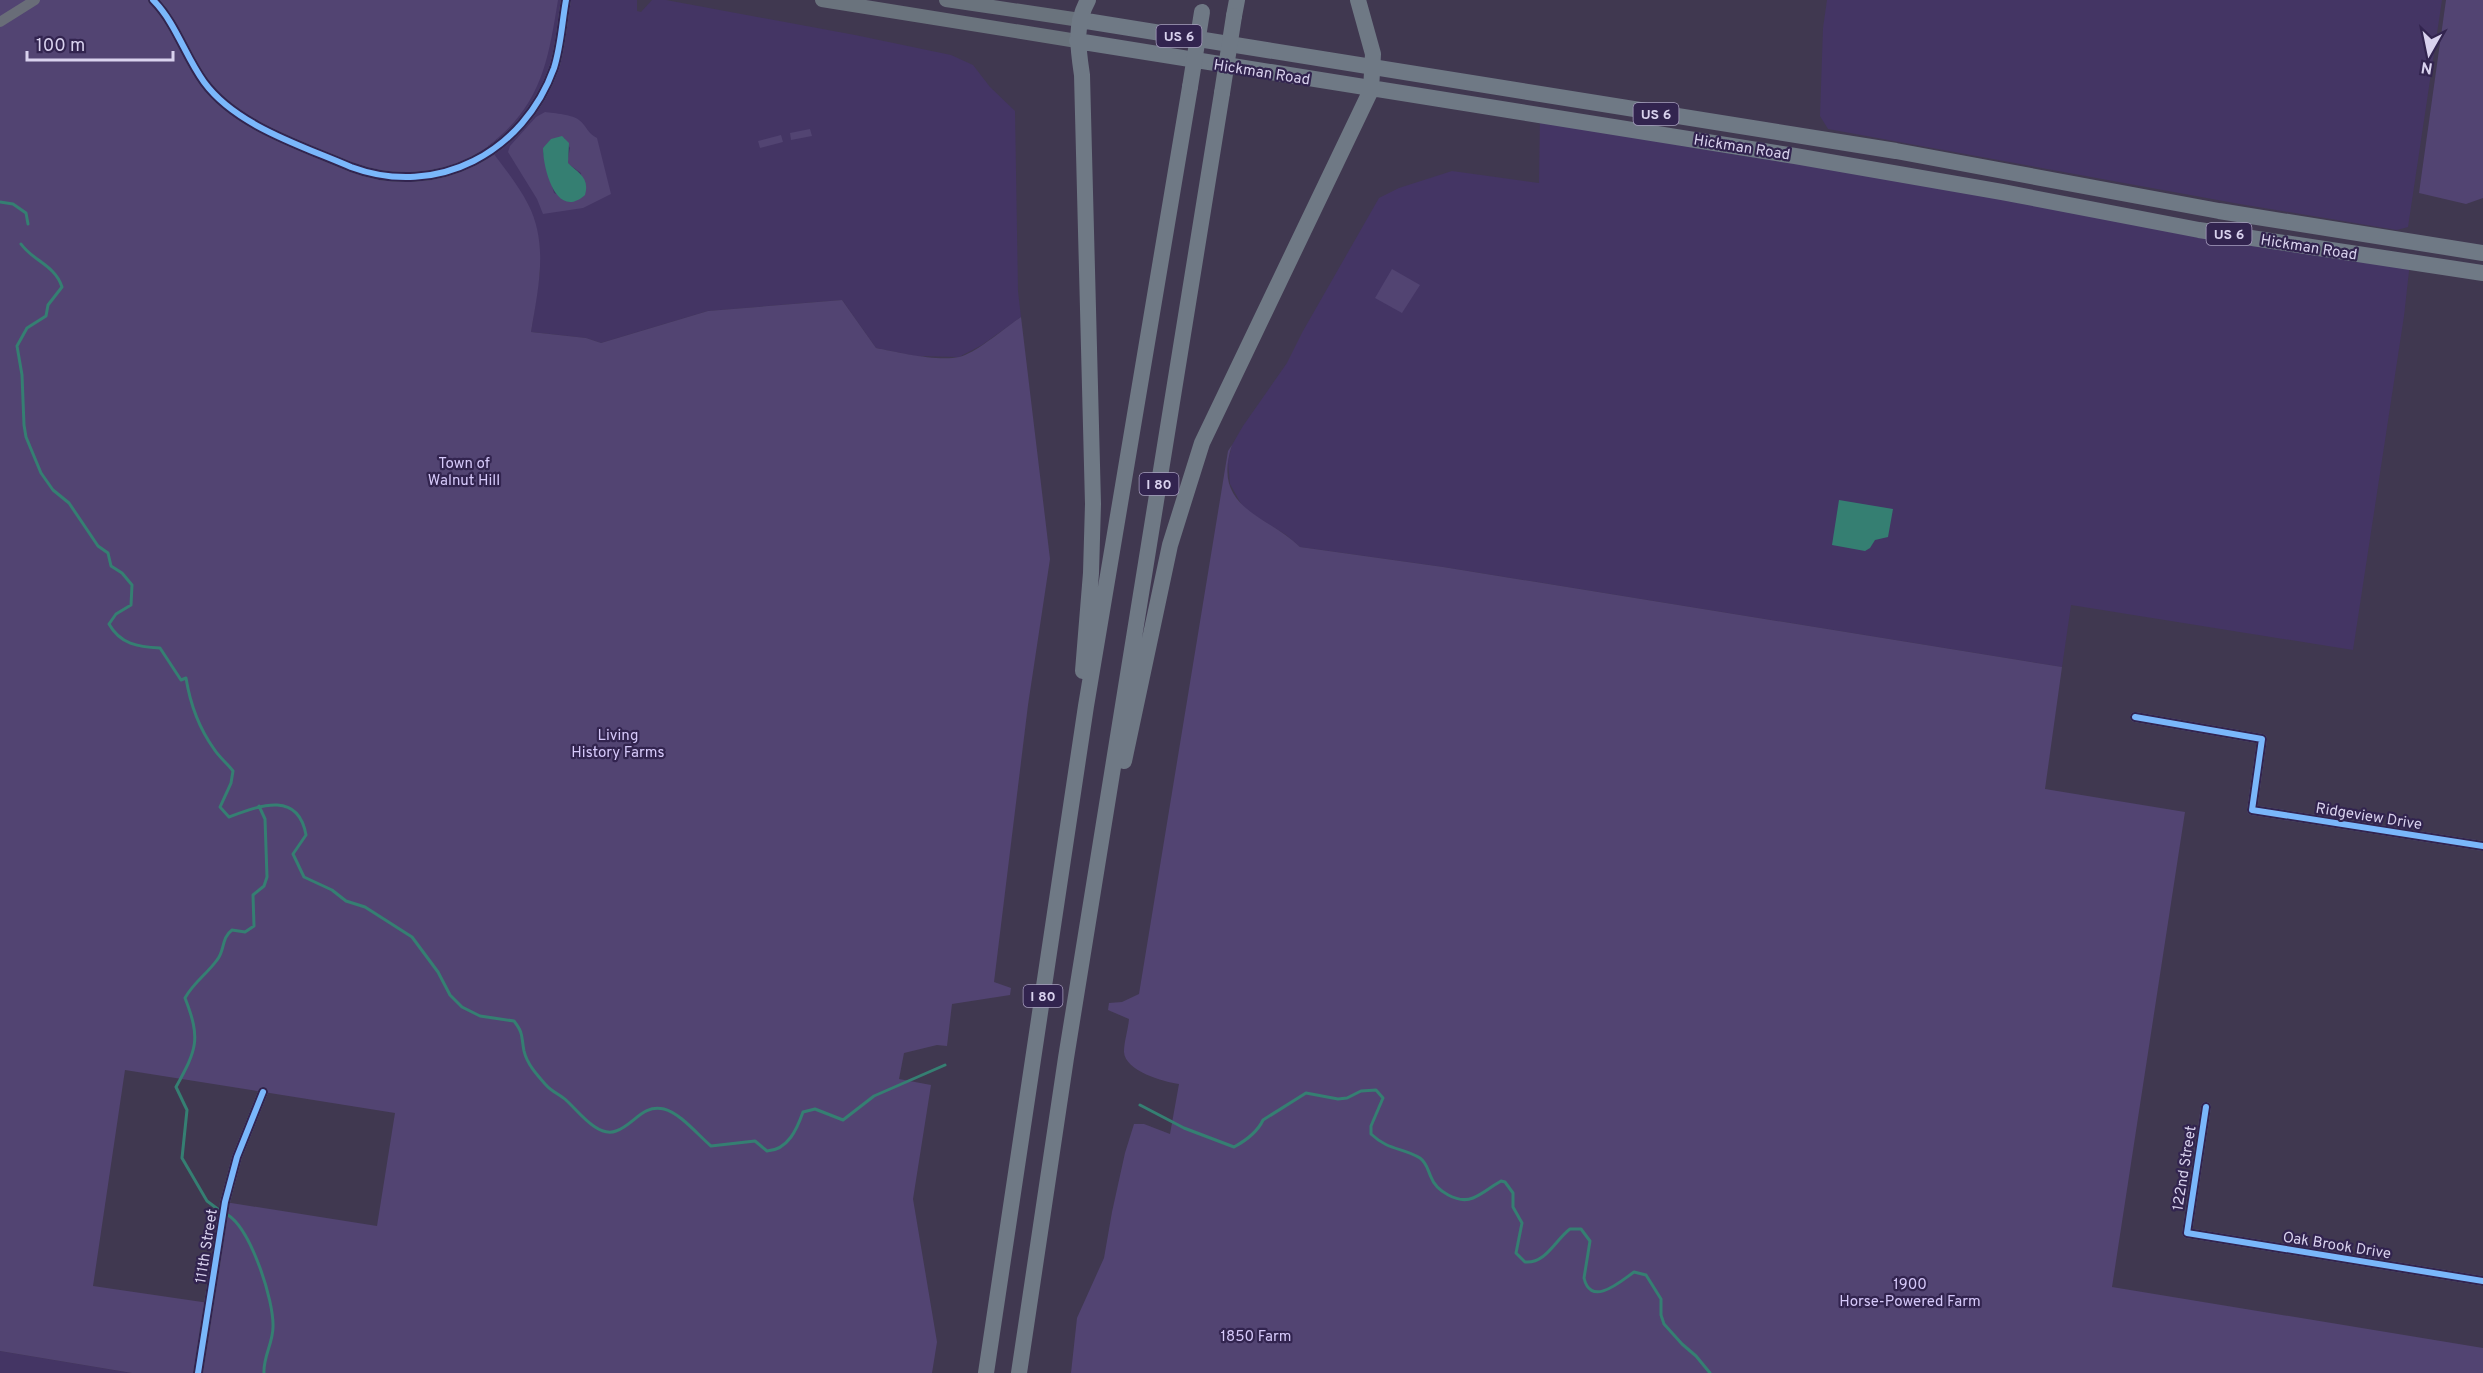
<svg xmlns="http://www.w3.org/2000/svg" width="2483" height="1373" viewBox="0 0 2483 1373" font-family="Overpass,sans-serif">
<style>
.built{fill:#443564}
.green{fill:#524472;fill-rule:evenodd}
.water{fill:#357f72}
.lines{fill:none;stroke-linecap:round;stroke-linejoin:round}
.stream{stroke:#357f72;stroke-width:3}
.minor{stroke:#696d78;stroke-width:10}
.major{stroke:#6a737d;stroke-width:14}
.highway{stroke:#6f7985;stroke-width:16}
.highway-bridge{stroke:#6f7985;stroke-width:16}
.cycleway-casing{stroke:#32244f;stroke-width:10}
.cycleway{stroke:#7ab7fb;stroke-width:6}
.labels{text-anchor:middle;stroke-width:4.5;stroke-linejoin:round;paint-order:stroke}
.shield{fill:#32244f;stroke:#a79ebe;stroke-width:1.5}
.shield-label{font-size:14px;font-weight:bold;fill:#d9d2ee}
.street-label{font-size:15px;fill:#d9d2ee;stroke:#32244f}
.park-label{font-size:15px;fill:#d6c9fa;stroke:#32244f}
</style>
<rect width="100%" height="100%" fill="#403850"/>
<path class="built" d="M 548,0 L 637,0 L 637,11 L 641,12 L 652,0 L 666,0 L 855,35 L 951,55 L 973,65 L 990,87 L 1015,111 L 1018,291 L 1021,317 L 982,345 L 959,357 L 915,356 L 876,348 L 842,300 L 708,311 L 601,343 L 586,338 L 531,332 L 540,272 L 539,240 L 528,204 L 483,140 Z
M 1827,0 L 2442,0 L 2408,227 L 2397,230 L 2234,203 L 1828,129 L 1820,116 L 1823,28 Z
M 1540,114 L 2410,262 L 2404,316 L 2353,650 L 2071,605 L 2062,667 L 1443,567 L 1300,547 L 1286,535 L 1244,509 L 1230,484 L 1228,462 L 1232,445 L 1243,426 L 1287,363 L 1303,331 L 1379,198 L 1399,188 L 1452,171 L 1539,183 Z
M 0,1351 L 132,1373 L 0,1373 Z"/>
<path class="green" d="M 0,0 L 558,0 C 548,62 541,106 488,146 C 501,164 517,183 528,204 C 549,245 538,289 531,332 L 586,338 L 601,343 L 708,311 L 842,300 L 876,348 C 897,352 938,362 959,357 C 975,354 1006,327 1021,317 L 1050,559 L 1028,705 L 994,982 L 1011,988 L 1010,995 L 952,1004 L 947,1046 L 937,1045 L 904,1053 L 899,1079 L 931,1085 L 913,1199 L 937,1342 L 932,1373 L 132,1373 L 0,1351 ZM 125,1070 L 395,1113 L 377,1226 L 225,1202 L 209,1303 L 93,1286 Z
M 2446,0 L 2483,0 L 2483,198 L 2466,204 L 2419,193 Z
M 545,112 C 554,113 574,115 579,120 C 587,126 587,133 597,138 L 611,194 L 583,208 L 543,214 L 537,199 L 508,152 L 510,146 L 536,117 ZM 564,138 L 570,148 L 567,163 L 581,173 L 582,197 L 574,201 L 554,193 L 543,153 L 543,148 Z
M 810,129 L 812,136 L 791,140 L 790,133 Z
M 781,135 L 783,142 L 760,148 L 758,141 Z
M 1392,269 L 1420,285 L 1402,313 L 1375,298 Z
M 1232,445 C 1211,509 1266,514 1300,547 L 1443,567 L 2062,667 L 2045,789 L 2185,812 L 2112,1287 L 2483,1348 L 2483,1373 L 1071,1373 L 1077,1318 L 1104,1258 L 1112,1212 L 1125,1153 L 1134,1124 L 1144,1124 L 1170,1134 L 1179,1084 C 1164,1082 1125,1071 1124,1052 C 1124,1042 1128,1030 1129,1019 L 1108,1010 L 1109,1003 L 1122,1002 L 1139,994 L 1228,451 Z"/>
<path class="water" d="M 562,136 L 569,143 L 568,163 C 578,173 590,177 585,195 C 556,221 543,168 543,148 L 551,139 Z
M 1839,500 L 1893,509 L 1888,537 L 1875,540 L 1870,548 L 1865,551 L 1832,545 Z"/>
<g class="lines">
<path class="stream" d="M 0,202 L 13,204 L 26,213 L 28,224
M 21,244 C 33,261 55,265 62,287 L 48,305 L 46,316 L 27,328 L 17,346 L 22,375 L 24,425 L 26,437 L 41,473 L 53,490 L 69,503 L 98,546 L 108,553 L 111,566 L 122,573 L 132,585 L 131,605 L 116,614 L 109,624 C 120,644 138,647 160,648 L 181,680 L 186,678 C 190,703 199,728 214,749 C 219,757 227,763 233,771 L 231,783 L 220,807 L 229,817 C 259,806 298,790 306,835 L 293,854 L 304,877 L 332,890 L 346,901 L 365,907 L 412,937 L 438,972 L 450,995 L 462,1007 L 480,1016 L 514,1021 C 524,1034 521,1036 524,1051 C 527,1064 537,1075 546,1085 C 552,1092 561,1095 567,1101 C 579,1112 598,1138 616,1131 C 634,1125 642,1104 664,1109 C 680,1113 698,1135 711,1146 L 755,1141 L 767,1151 C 788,1150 797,1129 803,1112 L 815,1109 L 843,1120 L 874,1096 L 945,1065
M 1140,1105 L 1184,1128 L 1234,1147 C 1245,1141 1257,1133 1263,1120 L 1306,1093 L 1338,1099 L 1347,1098 L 1361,1091 L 1376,1090 L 1383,1098 L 1371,1126 L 1371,1134 C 1389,1151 1402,1147 1420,1158 C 1427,1163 1428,1171 1431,1177 C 1436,1191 1458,1204 1473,1198 C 1483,1194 1492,1186 1501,1181 L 1505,1182 L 1513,1193 L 1513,1207 L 1522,1223 L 1516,1253 L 1525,1262 C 1546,1264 1556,1239 1570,1229 L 1581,1229 L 1590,1241 L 1584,1278 C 1591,1308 1621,1281 1634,1272 L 1646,1275 L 1661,1299 L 1661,1315 L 1664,1324 L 1682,1344 L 1696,1356 L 1710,1373
M 219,1210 L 207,1201 L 182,1158 L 187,1110 L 176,1087 C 197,1049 201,1039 185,998 C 194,982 207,974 217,960 C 225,951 221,938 232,930 L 245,932 L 254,926 L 253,895 L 264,886 L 267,877 L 265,819 L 259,806
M 228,1215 C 251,1230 274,1300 273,1327 C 273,1343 263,1357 264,1373"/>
<path class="minor" d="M 153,0 C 176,23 185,56 204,82 C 236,126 303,146 351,167 C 437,199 524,152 554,68 C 561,46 562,22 566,0
M 0,22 L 35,0
M 2135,717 L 2262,739 L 2252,810 L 2483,846
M 2206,1107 L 2187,1233 L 2483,1281
M 198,1373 L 225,1202 L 237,1157 L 263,1092"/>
<path class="major" d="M 822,0 L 1077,41
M 946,0 L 1080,20"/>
<path class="highway" d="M 1234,16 L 1237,0
M 1080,20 L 1896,151 L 2219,211 L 2483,253
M 1077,41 L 1795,156 L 2002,192 L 2199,230 L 2483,273
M 1083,671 L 1091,573 L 1093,504 L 1082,75 C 1078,48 1074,25 1088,0
M 1124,761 L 1170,545 L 1202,443 L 1371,90 L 1373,54 L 1358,0
M 986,1373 L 1086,706 L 1190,87
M 1019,1373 L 1066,1058 L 1222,93"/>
<path class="highway-bridge" d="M 1190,87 L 1202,12
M 1222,93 L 1234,16"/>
<defs>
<path id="cycleway" d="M 153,0 C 176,23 185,56 204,82 C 236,126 303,146 351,167 C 437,199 524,152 554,68 C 561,46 562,22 566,0
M 2135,717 L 2262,739 L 2252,810 L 2483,846
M 2206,1107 L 2187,1233 L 2483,1281
M 198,1373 L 225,1202 L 237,1157 L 263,1092"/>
</defs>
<use href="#cycleway" class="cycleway-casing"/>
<use href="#cycleway" class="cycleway"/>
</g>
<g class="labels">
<g class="shield">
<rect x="1156.5" y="25" width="45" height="22" rx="4.5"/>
<rect x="1633.5" y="103" width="45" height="22" rx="4.5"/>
<rect x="2206.5" y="223" width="45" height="22" rx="4.5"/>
<rect x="1139.5" y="473" width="39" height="22" rx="4.5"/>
<rect x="1023.5" y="985" width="39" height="22" rx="4.5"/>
</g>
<g class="shield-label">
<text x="1179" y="41">US 6</text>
<text x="1656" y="119">US 6</text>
<text x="2229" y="239">US 6</text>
<text x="1159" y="489">I 80</text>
<text x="1043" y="1001">I 80</text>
</g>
<g class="street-label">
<text transform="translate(1262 72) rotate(9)" y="5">Hickman Road</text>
<text transform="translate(1742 147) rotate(9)" y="5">Hickman Road</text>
<text transform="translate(2309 247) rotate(9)" y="5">Hickman Road</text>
<text transform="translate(2369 816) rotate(9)" y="5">Ridgeview Drive</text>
<text transform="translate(2184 1168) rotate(-81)" y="5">122nd Street</text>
<text transform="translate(2337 1245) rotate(9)" y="5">Oak Brook Drive</text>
<text transform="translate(206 1246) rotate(-81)" y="5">111th Street</text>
</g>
<g class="park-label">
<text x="464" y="468">Town of<tspan x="464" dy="17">Walnut Hill</tspan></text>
<text x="618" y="740">Living<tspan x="618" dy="17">History Farms</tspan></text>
<text x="1910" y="1289">1900<tspan x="1910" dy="17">Horse-Powered Farm</tspan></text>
<text x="1256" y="1341">1850 Farm</text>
</g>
</g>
<g transform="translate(2429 54) rotate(189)" stroke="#32244f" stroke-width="4.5" paint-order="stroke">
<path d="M0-4.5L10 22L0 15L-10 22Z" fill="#d9d2ee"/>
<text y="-9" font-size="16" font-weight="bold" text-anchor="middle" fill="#d9d2ee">N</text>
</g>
<path d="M27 51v9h146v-9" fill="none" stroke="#d9d2ee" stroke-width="3"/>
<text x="36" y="51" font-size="18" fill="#d9d2ee" stroke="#32244f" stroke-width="4.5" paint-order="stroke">100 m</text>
</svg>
